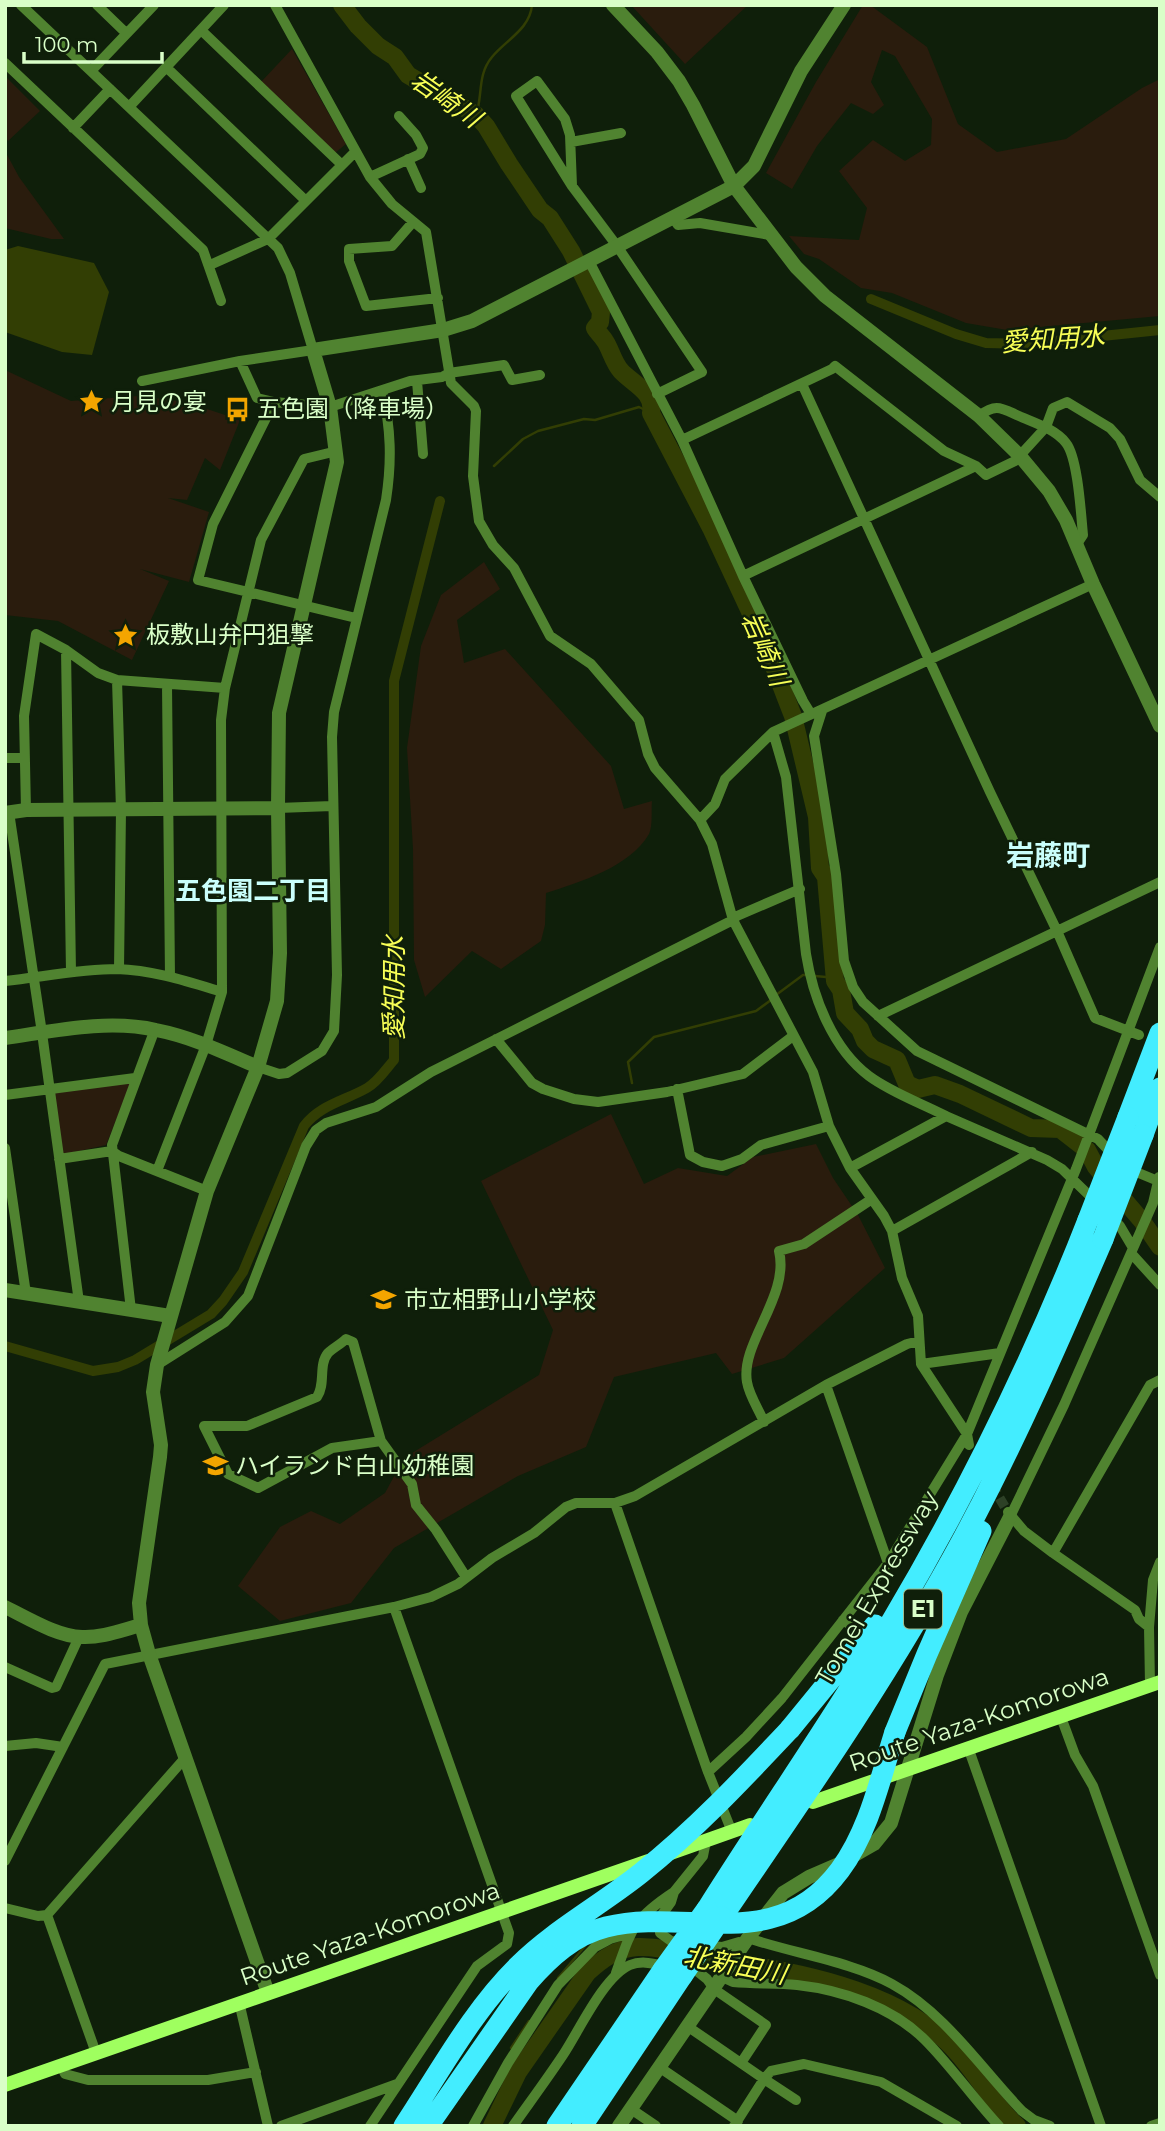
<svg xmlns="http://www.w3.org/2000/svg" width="1165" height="2131" viewBox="0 0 1165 2131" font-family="Montserrat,'Noto Sans JP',sans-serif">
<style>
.green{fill:#2a1c0d}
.water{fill:#323e04}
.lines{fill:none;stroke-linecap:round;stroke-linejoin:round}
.stream{stroke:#323e04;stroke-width:2.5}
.canal{stroke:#323e04;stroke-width:10}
.river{stroke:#323e04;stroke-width:18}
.minor-tunnel{stroke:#2d4126;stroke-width:10;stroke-dasharray:10 5;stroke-linecap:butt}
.minor{stroke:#508330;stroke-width:10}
.tertiary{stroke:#508330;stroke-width:14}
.secondary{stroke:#9fff5f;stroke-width:14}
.motorway{stroke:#43edff;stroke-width:21}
.motorway-bridge{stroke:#43edff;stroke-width:21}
.labels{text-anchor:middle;stroke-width:5;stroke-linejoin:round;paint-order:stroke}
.shield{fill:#0f1f0a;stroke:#9cbc8f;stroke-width:2}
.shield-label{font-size:23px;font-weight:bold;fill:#d9ffc8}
.poi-label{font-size:24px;fill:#d9ffc8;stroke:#0f1f0a;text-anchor:start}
.street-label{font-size:24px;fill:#d9ffc8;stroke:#0f1f0a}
.water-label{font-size:26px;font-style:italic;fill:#f8ff56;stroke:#0f1f0a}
.neighbourhood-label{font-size:26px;font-weight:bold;fill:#cafffc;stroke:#0f1f0a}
.quarter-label{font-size:28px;font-weight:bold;fill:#cafffc;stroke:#0f1f0a}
</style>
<rect width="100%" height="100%" fill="#0f1f0a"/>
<path class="green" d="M 631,5 L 748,5 L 685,64 Z
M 863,5 L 870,5 L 927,47 L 958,124 L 997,152 L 1066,139 L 1142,88 L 1160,79 L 1160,316 L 1007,330 L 966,323 L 892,293 L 861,288 L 819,259 L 804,254 L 789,236 L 859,240 L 867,208 L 839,171 L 873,140 L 905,161 L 931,145 L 932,119 L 895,56 L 882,50 L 871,82 L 884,105 L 873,114 L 851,103 L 817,146 L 792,189 L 766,173 L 816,82 Z
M 292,49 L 346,144 L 335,153 L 261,82 Z
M 5,76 L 40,111 L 8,141 L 5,137 Z
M 5,151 L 19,177 L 64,239 L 51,239 L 5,228 Z
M 5,370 L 71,401 L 138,396 L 186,402 L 240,420 L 220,470 L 205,458 L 187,500 L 168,498 L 209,512 L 189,582 L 140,569 L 169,581 L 132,660 L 58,621 L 5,615 Z
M 484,562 L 500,589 L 457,620 L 464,663 L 505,649 L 611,766 L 624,809 L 652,801 C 651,810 653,826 649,834 C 630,867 580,882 546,893 L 545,925 L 541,941 L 501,969 L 472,951 L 425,997 L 414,960 L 413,849 L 407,748 L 421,646 L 441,595 Z
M 132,1081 L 106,1145 L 61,1155 L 53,1092 Z
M 611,1114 L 644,1184 L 678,1168 L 727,1176 L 753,1157 L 816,1144 L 833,1178 L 858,1215 L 885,1268 L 784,1358 L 732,1374 L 716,1353 L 614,1377 L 586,1447 L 518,1476 L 394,1548 L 351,1603 L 280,1621 L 238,1586 L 280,1527 L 311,1511 L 340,1524 L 385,1493 L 404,1458 L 539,1375 L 553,1330 L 481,1181 Z"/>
<path class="water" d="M 18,246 L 94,263 L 109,292 L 92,355 L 62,352 L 5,332 L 5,250 Z"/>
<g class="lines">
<path class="stream" d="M 476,115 C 483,95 477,75 492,57 C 506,40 530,29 532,5
M 494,466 L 523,439 L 538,431 L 584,419 L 595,420 L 639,407 L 651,413
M 815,976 L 826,977 L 835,981
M 776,995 L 803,975 L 808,975
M 632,1083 L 628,1062 L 654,1037 L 756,1011 L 771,1000
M 558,1978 L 585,1946
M 511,2048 L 529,2021"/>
<path class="canal" d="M 871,299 L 956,334 L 986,343 L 1025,344 L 1160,330
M 5,1346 L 93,1371 L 118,1367 L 135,1360 L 211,1314 L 223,1301 L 243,1272 L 304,1126 C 320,1105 344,1101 367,1088 C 378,1082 386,1069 394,1060 L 394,681 L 440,501"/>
<path class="river" d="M 342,5 L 358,26 L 378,46 L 395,57 L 408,75 L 476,115 L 486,126 L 509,164 L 540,210 L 550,218 L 571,251 L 601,312 L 600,322 L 595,328 C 598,333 602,336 605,341 C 611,350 613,362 621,371 C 633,384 655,392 651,413 L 711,528 L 767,648 L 786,698 L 793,716 L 817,817 L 820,868 L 826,877 L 835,981 L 841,990 L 845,1013 L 860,1029 L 865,1041 L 873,1049 L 897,1060 L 907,1084 L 918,1089 L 935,1085 L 960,1094 L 1031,1128 L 1060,1129 L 1087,1150 L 1096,1167 L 1142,1221 L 1160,1247
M 492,2126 L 518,2072 L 587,1973 C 602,1959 617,1948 638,1947 C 660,1946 685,1954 706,1957 C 786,1971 883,1984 945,2040 C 973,2065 989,2101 1017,2126"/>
<path class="minor-tunnel" d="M 992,1485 L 1006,1509"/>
<path class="minor" d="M 21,5 L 278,248 L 290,273 L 313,350 L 240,361 L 142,381
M 97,5 L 126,33
M 275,5 L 370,177 L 392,204 L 426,232 L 451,383 L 474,406 L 476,411 L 473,476 L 479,521 L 493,545 L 514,568 L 550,636 L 591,664 L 639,720 L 648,754 L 655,768 L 700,820 L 712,844 L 733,920 L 813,1072 L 829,1126 L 850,1168 L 884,1216 L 892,1231 L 902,1278 L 918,1316 L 921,1364 L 967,1434 L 969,1445
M 201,30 L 341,164
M 5,63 L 203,250 L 221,301
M 166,67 L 305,200
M 91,71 L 154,5
M 129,107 L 224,5
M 73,128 L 110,89
M 571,142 L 621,133
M 408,159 L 421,188
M 370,177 L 420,154 L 423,148 L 416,135 L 399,116
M 572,186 L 570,135 L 565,119 L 537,81 L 516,96 L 572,186 L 617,246 L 702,372 L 657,394
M 673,218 L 678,225 L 700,223 L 770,235
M 413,222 L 392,246 L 349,249 L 349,261 L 366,306 L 438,298
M 589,261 L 682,440 L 743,576 L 803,701 L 811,714
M 210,265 L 268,239 L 355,152
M 240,361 L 257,398 L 274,402 L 330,407 L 410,381 L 442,377 L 449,373 L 504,365 L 512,380 L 540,375
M 417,381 L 423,454
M 802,384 L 990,792 L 1057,931 L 1095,1018 L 1139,1035
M 274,402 L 213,524 L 198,580 L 356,618
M 979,416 C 996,403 1001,408 1019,416 C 1035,423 1055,429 1066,443 C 1078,458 1081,515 1083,535 L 1077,544
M 682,440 L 832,369 L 835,366 L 944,451 L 976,466 L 986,475 L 1015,461 L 1046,427 L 1053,408 L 1067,402 L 1110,428 L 1120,439 L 1140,480 L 1160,497
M 743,576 L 976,466
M 66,650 L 71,972
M 117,680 L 121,810 L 119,969
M 167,685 L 170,977
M 822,711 L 814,736 L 836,874 L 844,961 L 853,987 L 863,1002 L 917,1051 L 1098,1139 L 1114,1156
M 773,732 L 786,777 L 806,954 C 813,998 833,1049 869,1076 C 892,1093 921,1103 946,1116
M 5,758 L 25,758
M 278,808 L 332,806
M 26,810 L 24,716 L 36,634 L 66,650 L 98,673 L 117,680 L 225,688
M 9,812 L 42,1033 L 79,1302
M 700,820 L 715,804 L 725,779 L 773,732 L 1093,584
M 5,981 C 42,977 80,969 117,969 C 153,970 189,982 222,992
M 878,1016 L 1160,882
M 496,1039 L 532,1083 L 543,1089 L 574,1099 L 598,1102 L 667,1092 L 743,1074 L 793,1036
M 258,1067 L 279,1074 L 287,1073 L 322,1051 L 334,1031 L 337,975 L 332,737 L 334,712 L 386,500 C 392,461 391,428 382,390
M 677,1089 L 690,1155 L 703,1162 L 722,1166 L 742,1159 L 761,1145 L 829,1126
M 5,1095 L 135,1078
M 5,1148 L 26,1294
M 59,1159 L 112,1151 L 119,1156 L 207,1191
M 850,1168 L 946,1116 L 1047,1160 L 1062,1169 L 1096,1202
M 1129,1169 L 1158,1181
M 157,1171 L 206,1045 L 222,992 L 221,720 L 225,688 L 261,540 L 304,459 L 337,451
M 1110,1216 L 1120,1226 L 1133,1248
M 892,1231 L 1032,1152
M 1131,1253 L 1160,1285
M 131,1310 L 112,1145 L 155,1029
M 921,1364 L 1000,1353
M 157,1365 L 225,1322 L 248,1296 L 306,1146 L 316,1130 L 326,1123 L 376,1107 L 431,1072 L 733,920 L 737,916 L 800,889
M 826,1385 L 888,1563
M 764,1422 C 759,1410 749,1395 747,1382 C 740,1343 790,1296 779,1251 L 804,1244 L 872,1199
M 381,1441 L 332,1448 L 258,1488 L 228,1474 L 204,1426 L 247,1426 L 317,1397 C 326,1384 318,1365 328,1353 C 333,1348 341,1344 346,1339 L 353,1342 L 381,1441 L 412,1484 L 416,1505 L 436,1530 L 466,1577
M 615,1503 L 708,1772 L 732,1832
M 1008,1512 L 1024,1531 L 1053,1553 L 1135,1610 L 1139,1619 L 1149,1627 L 1150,1685
M 1010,1517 L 1064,1405 L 1153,1203 L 1159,1177
M 1053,1553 L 1150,1385 L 1160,1380
M 843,1620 L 857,1630
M 1149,1627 L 1153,1580 L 1160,1562
M 5,1667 L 52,1688 L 56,1687 L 79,1637
M 1061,1717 L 1075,1755 L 1093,1786 L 1160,1975
M 5,1746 L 36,1743 L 63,1747
M 969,1750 L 1101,2126
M 708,1772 L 746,1737 L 782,1698 L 888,1563 L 967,1434 L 1076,1169 L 1160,947
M 5,1861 L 105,1664 L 394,1607 L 431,1597 L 458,1584 L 492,1558 L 534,1533 L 566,1507 L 576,1503 L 615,1503 L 635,1496 L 826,1385 L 907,1344 L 919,1341
M 5,1908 L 38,1916 L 47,1915 L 185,1758
M 47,1915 L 96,2053
M 748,1938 C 792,1953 853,1962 892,1984 C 945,2013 980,2067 1022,2111 L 1034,2120 L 1050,2126
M 685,1942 L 671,1941 L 660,1933 L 661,1916 L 671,1902 L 674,1892 L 703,1856 L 706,1841
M 701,1945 L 722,1947 L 739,1942 L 746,1944
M 687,1969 L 697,1971 L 707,1979 L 714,1989 L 766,2025 L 741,2063
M 616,1973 C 632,1928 633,1919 674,1892
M 722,1977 L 733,1982 C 754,1984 776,1983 797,1985 C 842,1990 892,2007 925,2040 C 951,2066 973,2098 999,2126
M 239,2002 L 268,2126
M 687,2026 L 764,2079 L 771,2071 L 804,2064 L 881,2082 L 957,2126
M 61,2065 L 65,2074 L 88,2080 L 208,2080 L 256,2072
M 659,2067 L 738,2121
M 631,2109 L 656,2126
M 281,2126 L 397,2084
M 370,2126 L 477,1966 L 507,1944 L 509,1933 L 394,1607
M 473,2126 L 508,2063 L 558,1985 L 595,1947 L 610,1939 L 631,1933
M 513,2126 C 530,2102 547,2079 563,2055 C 579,2031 604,1976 630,1965 C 642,1960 655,1964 667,1966
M 734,2126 L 764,2079 L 796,2100
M 1151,2126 L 1160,2123"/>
<path class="tertiary" d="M 613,5 L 657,52 L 679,81 L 693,105 L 734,186 L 796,267 L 825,296 L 979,416 L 1020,456 L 1049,491 L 1066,520 L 1093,584 L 1160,726
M 5,813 L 26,810 L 278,808
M 5,1038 C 54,1031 108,1019 156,1030 C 192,1037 225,1053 258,1067
M 5,1290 L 170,1316
M 5,1607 C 28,1618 56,1636 82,1637 C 101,1638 122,1630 141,1625
M 268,1993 L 149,1654 L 141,1625 L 139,1603 L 160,1457 L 161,1445 L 153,1392 L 157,1365 L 207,1191 L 258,1067 L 277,1001 L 280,953 L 278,808 L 279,713 L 337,462 L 330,407 L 313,350 L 443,330 L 472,321 L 734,186 L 754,166 L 801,71 L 844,5
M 619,2126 L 748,1938 L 783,1893 L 809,1877 L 839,1864 L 874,1844 L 891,1823 L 937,1675 L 961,1612 L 1010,1517"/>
<path class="secondary" d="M 813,1802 L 1160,1682
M 671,1853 L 750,1825
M 5,2085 L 648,1861"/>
<path class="motorway" d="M 1128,1117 L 1160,1033
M 1143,1135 L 1160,1088
M 790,1729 L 875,1625
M 895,1732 L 927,1654 L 981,1531
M 707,1909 C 768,1812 834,1718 893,1619 C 968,1492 1034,1358 1088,1220
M 722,1917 C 807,1793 893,1669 964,1537 C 1016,1440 1060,1339 1103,1239
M 557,2126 L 663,1970
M 582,2126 L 682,1976"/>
<path class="motorway-bridge" d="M 1088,1220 L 1128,1117
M 1103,1239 L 1143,1135
M 663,1970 L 707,1909
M 682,1976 L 722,1917
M 404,2126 C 439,2073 473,2010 518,1966 C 554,1930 601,1905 641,1873 C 695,1830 742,1780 790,1729
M 428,2126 L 529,1981 C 550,1957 574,1935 606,1927 C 688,1907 776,1956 840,1870 C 869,1831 880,1779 895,1732"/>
</g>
<defs>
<symbol id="sight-bare" viewBox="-9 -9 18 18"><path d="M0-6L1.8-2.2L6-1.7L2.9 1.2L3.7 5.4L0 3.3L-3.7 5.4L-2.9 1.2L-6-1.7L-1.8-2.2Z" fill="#f3a500" stroke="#0f1f0a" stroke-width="2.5" paint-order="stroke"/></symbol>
<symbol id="bus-bare" viewBox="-9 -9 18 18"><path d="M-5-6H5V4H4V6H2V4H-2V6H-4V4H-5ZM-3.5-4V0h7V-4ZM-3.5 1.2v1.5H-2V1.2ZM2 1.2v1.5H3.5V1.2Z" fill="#f3a500" stroke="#0f1f0a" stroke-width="2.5" paint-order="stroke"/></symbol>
<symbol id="school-bare" viewBox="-9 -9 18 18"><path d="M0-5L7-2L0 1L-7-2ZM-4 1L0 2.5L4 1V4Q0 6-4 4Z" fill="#f3a500" stroke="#0f1f0a" stroke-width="2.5" paint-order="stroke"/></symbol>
</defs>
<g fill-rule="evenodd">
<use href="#sight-bare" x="74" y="384" width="35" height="35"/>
<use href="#bus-bare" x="220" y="392" width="35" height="35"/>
<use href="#sight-bare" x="108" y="618" width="35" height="35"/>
<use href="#school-bare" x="366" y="1282" width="35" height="35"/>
<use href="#school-bare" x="198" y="1448" width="35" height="35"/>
</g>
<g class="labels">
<rect class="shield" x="904" y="1589.5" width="38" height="39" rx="5"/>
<g class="shield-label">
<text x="923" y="1617">E1</text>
</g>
<g class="poi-label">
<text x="111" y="410">月見の宴</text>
<text x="257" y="417">五色園（降車場）</text>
<text x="146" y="643">板敷山弁円狙撃</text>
<text x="404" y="1308">市立相野山小学校</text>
<text x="235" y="1474">ハイランド白山幼稚園</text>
</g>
<g class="street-label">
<text transform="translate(877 1588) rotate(-60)" y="8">Tomei Expressway</text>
<text transform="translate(979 1720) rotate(-19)" y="8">Route Yaza-Komorowa</text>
<text transform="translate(370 1934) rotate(-19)" y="8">Route Yaza-Komorowa</text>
</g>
<g class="water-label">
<text transform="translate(446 99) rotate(35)" y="9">岩崎川</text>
<text transform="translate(1053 339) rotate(-4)" y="9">愛知用水</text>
<text transform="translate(765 649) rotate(66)" y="9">岩崎川</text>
<text transform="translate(394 988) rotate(-90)" y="9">愛知用水</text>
<text transform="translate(735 1965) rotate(11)" y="9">北新田川</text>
</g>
<g class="neighbourhood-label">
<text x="253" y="900">五色園二丁目</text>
</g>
<g class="quarter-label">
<text x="1048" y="865">岩藤町</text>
</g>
</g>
<rect width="1165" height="2131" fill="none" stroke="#d9ffc8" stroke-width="14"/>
<path d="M24 52v10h138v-10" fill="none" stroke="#d9ffc8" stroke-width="3.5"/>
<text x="35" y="52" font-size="21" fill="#d9ffc8" stroke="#0f1f0a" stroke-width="5" paint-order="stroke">100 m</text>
</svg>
